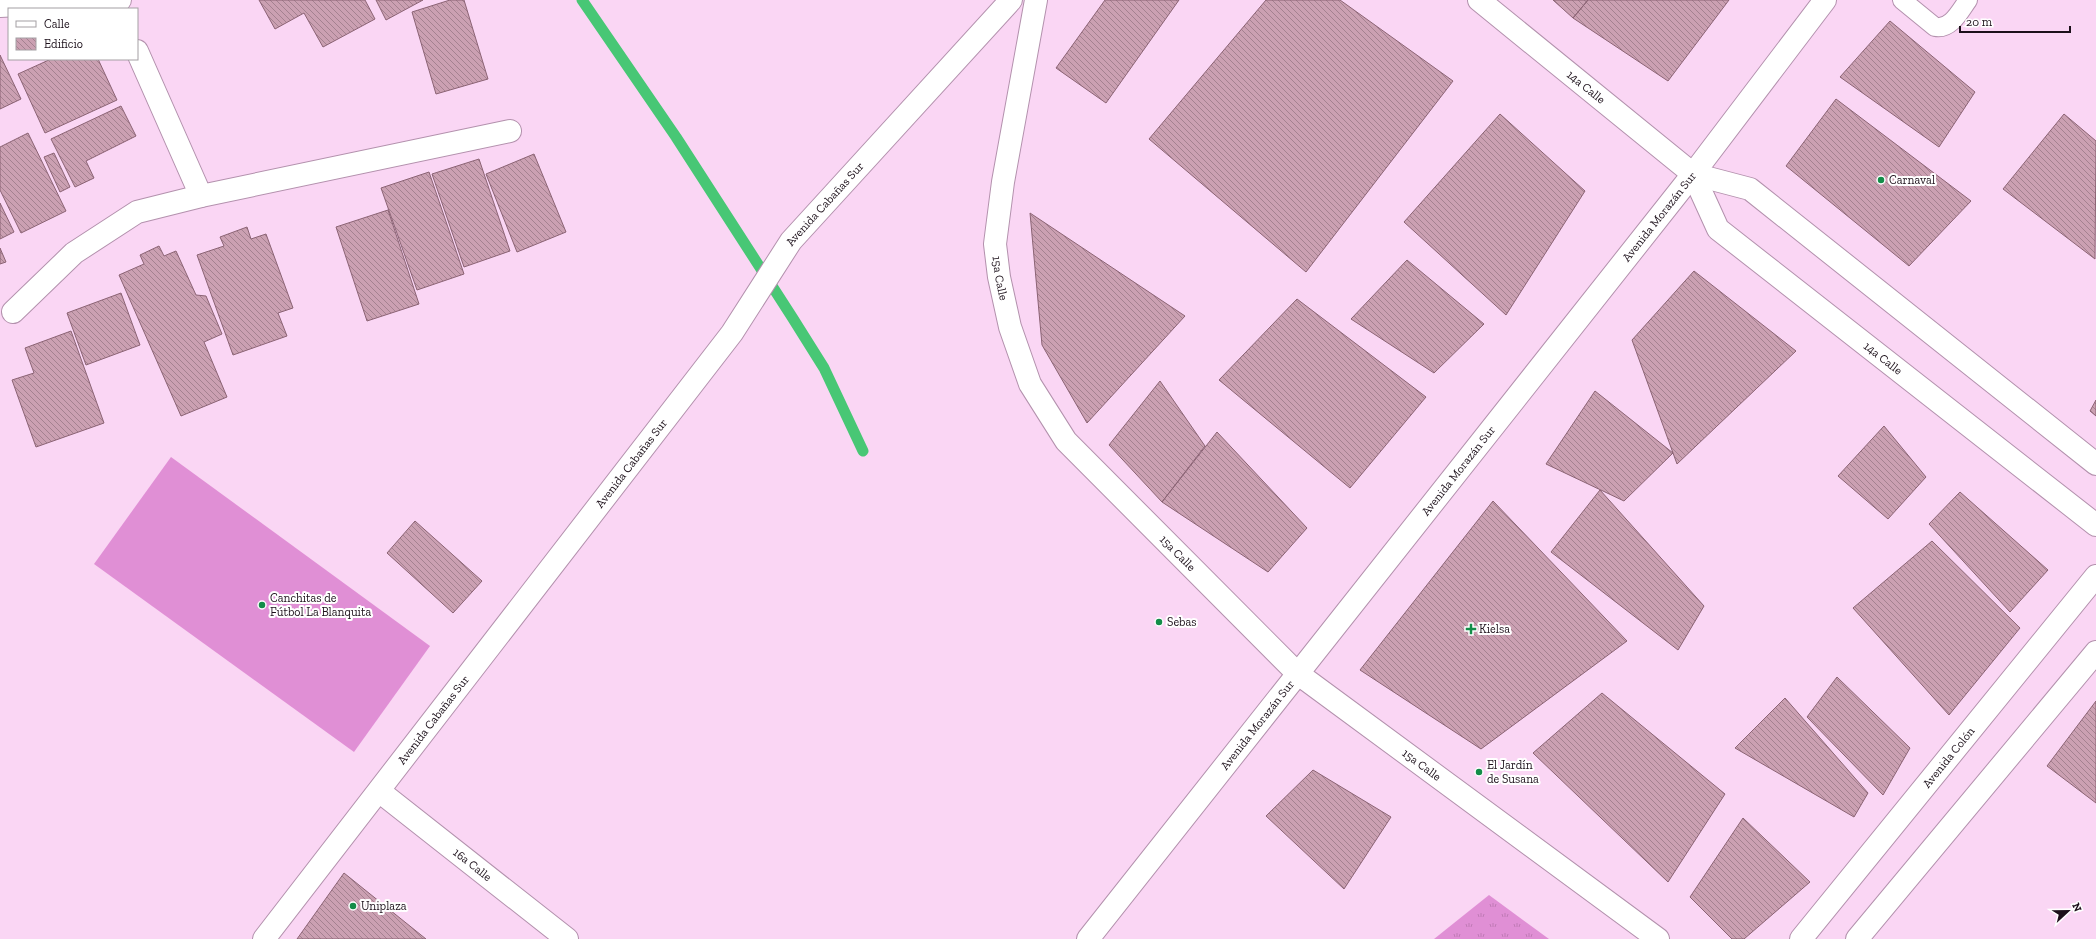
<svg xmlns="http://www.w3.org/2000/svg" width="2096" height="939" viewBox="0 0 2096 939" font-family="'Zilla Slab',serif">
<style>
.grass{fill:url(#grass-tufts)}
.pitch{fill:#e08fd5}
.lines{fill:none;stroke-linecap:round;stroke-linejoin:round}
.stream{stroke:#48c775;stroke-width:11}
.building{fill:url(#building-back-hatch);stroke:#8b6374}
.service-casing{stroke:#b391ad;stroke-width:20}
.minor-casing{stroke:#b391ad;stroke-width:24}
.tertiary-casing{stroke:#b391ad;stroke-width:24}
.service{stroke:#fff;stroke-width:18}
.minor{stroke:#fff;stroke-width:22}
.tertiary{stroke:#fff;stroke-width:22}
.poi-dot{fill:#138d49;stroke:#fff;stroke-width:1.5}
.labels{text-anchor:middle;stroke-width:4;stroke-linejoin:round;paint-order:stroke}
.street-label{font-size:12px;fill:#1c101a;stroke:#fff}
.poi-label{font-size:12px;fill:#1c101a;stroke:#fff;text-anchor:start}
</style>
<defs>
<pattern id="grass-tufts" width="24" height="20" patternUnits="userSpaceOnUse"><rect width="24" height="20" fill="#e08fd5"/><path d="M3 7l-1-3M5 7V3M7 7l1-3M15 17l-1-3M17 17v-4M19 17l1-3" fill="none" stroke="#c07ab6"/></pattern>
<pattern id="building-back-hatch" width="6" height="6" patternUnits="userSpaceOnUse"><rect width="6" height="6" fill="#cba0b2"/><path d="M-1 5l2 2M0 0l6 6M5-1l2 2" fill="none" stroke="#a48190"/></pattern>
</defs>
<rect width="100%" height="100%" fill="#fad6f4"/>
<path class="grass" d="M 1489,895 L 1549,939 L 1434,939 Z"/>
<path class="pitch" d="M 171,457 L 430,646 L 354,752 L 94,564 Z"/>
<g class="lines">
<path class="stream" d="M 582,0 L 676,137 L 792,317 L 824,368 L 863,451"/>
</g>
<path class="building" d="M 259,0 L 365,0 L 375,19 L 323,47 L 304,13 L 275,29 Z
M 376,0 L 423,0 L 386,20 Z
M 450,0 L 464,0 L 488,79 L 436,94 L 412,12 Z
M 1105,0 L 1179,0 L 1106,103 L 1056,68 Z
M 1266,0 L 1340,0 L 1453,81 L 1306,272 L 1149,139 Z
M 1553,0 L 1588,0 L 1573,18 Z
M 1588,0 L 1729,0 L 1668,81 L 1573,18 Z
M 1890,21 L 1975,92 L 1939,147 L 1840,77 Z
M 0,55 L 21,99 L 0,109 Z
M 51,59 L 98,59 L 117,100 L 45,133 L 18,74 Z
M 1836,99 L 1971,201 L 1909,266 L 1786,166 Z
M 121,106 L 136,136 L 86,161 L 94,178 L 75,187 L 51,139 Z
M 1500,114 L 1585,191 L 1506,315 L 1404,222 Z
M 2064,114 L 2096,141 L 2095,259 L 2003,189 Z
M 28,133 L 66,211 L 21,233 L 0,190 L 0,147 Z
M 54,153 L 70,187 L 60,192 L 44,157 Z
M 534,154 L 566,232 L 517,252 L 486,174 Z
M 479,159 L 510,251 L 464,267 L 432,174 Z
M 429,172 L 464,274 L 417,290 L 381,188 Z
M 0,203 L 14,232 L 0,239 Z
M 388,210 L 419,304 L 367,321 L 336,227 Z
M 1030,213 L 1185,316 L 1087,423 L 1042,345 Z
M 247,227 L 251,239 L 266,234 L 293,308 L 278,313 L 287,336 L 233,355 L 197,255 L 224,246 L 220,237 Z
M 159,246 L 164,256 L 176,251 L 196,295 L 206,296 L 222,334 L 204,342 L 227,397 L 181,416 L 119,275 L 144,264 L 140,255 Z
M 0,248 L 6,262 L 0,264 Z
M 1407,260 L 1484,324 L 1434,373 L 1351,319 Z
M 1694,271 L 1796,351 L 1677,464 L 1632,340 Z
M 121,293 L 140,345 L 86,365 L 67,313 Z
M 1297,299 L 1426,397 L 1350,488 L 1219,380 Z
M 71,331 L 104,423 L 36,447 L 12,380 L 34,373 L 25,348 Z
M 1160,381 L 1205,446 L 1162,502 L 1109,445 Z
M 1595,391 L 1673,453 L 1624,501 L 1546,464 Z
M 2096,400 L 2096,416 L 2090,411 Z
M 1884,426 L 1926,477 L 1888,519 L 1838,476 Z
M 1217,432 L 1307,528 L 1268,572 L 1162,502 Z
M 1600,490 L 1704,606 L 1678,650 L 1551,552 Z
M 1960,492 L 2048,570 L 2010,612 L 1929,524 Z
M 1493,501 L 1627,641 L 1481,749 L 1360,670 Z
M 415,521 L 482,581 L 453,613 L 387,553 Z
M 1932,541 L 2020,628 L 1949,715 L 1853,608 Z
M 1837,677 L 1910,748 L 1883,795 L 1807,717 Z
M 1602,693 L 1725,794 L 1668,882 L 1533,753 Z
M 1785,698 L 1868,793 L 1854,817 L 1735,748 Z
M 2096,701 L 2096,803 L 2047,766 Z
M 1313,770 L 1391,817 L 1344,889 L 1266,816 Z
M 1743,818 L 1810,882 L 1744,939 L 1732,939 L 1690,897 Z
M 344,873 L 426,939 L 297,939 Z"/>
<g class="lines">
<defs>
<path id="service" d="M 1902,0 L 1935,27 C 1951,30 1960,11 1968,0"/>
<g id="minor">
<path id="s1" d="M 1036,0 L 1003,182 L 995,244 L 999,277 L 1010,327 L 1030,384 L 1066,441 L 1297,673 L 1658,939"/>
<path id="s2" d="M 1479,0 L 1693,174 L 1750,189 L 2096,464"/>
<path d="M 0,6 L 120,0"/>
<path d="M 137,51 L 201,196"/>
<path id="s3" d="M 1693,174 L 1718,229 L 2096,525"/>
<path d="M 1693,174 L 1825,0"/>
<path d="M 13,312 L 74,253 L 137,212 L 201,196 L 510,131"/>
<path id="s4" d="M 379,791 L 567,939"/>
<path id="s5" d="M 264,939 L 732,333 L 791,241 L 1011,0"/>
<path id="s6" d="M 1801,939 L 2096,576"/>
<path d="M 1857,939 L 2096,652"/>
</g>
<g id="tertiary">
<path id="s7" d="M 1088,939 L 1693,174"/>
</g>
</defs>
<use href="#service" class="service-casing"/>
<use href="#minor" class="minor-casing"/>
<use href="#tertiary" class="tertiary-casing"/>
<use href="#service" class="service"/>
<use href="#minor" class="minor"/>
<use href="#tertiary" class="tertiary"/>
</g>
<g class="poi-dot">
<circle cx="1881" cy="180" r="4"/>
<circle cx="262" cy="605" r="4"/>
<circle cx="1159" cy="622" r="4"/>
<path d="M1469 623h4v4h4v4h-4v4h-4v-4h-4v-4h4z"/>
<circle cx="1479" cy="772" r="4"/>
<circle cx="353" cy="906" r="4"/>
</g>
<g class="labels">
<g class="street-label">
<text dy="4" stroke="none"><textPath href="#s2" startOffset="138">14a Calle</textPath></text>
<text dy="4" stroke="none"><textPath href="#s5" startOffset="925">Avenida Cabañas Sur</textPath></text>
<text dy="4" stroke="none"><textPath href="#s7" startOffset="921">Avenida Morazán Sur</textPath></text>
<text dy="4" stroke="none"><textPath href="#s1" startOffset="282">15a Calle</textPath></text>
<text dy="4" stroke="none"><textPath href="#s3" startOffset="270">14a Calle</textPath></text>
<text dy="4" stroke="none"><textPath href="#s5" startOffset="601">Avenida Cabañas Sur</textPath></text>
<text dy="4" stroke="none"><textPath href="#s7" startOffset="597">Avenida Morazán Sur</textPath></text>
<text dy="4" stroke="none"><textPath href="#s1" startOffset="618">15a Calle</textPath></text>
<text dy="4" stroke="none"><textPath href="#s5" startOffset="277">Avenida Cabañas Sur</textPath></text>
<text dy="4" stroke="none"><textPath href="#s7" startOffset="273">Avenida Morazán Sur</textPath></text>
<text dy="4" stroke="none"><textPath href="#s6" startOffset="234">Avenida Colón</textPath></text>
<text dy="4" stroke="none"><textPath href="#s1" startOffset="942">15a Calle</textPath></text>
<text dy="4" stroke="none"><textPath href="#s4" startOffset="119">16a Calle</textPath></text>
</g>
<g class="poi-label">
<text x="1889" y="184">Carnaval</text>
<text x="270" y="602">Canchitas de<tspan x="270" dy="14">Fútbol La Blanquita</tspan></text>
<text x="1167" y="626">Sebas</text>
<text x="1479" y="633">Kielsa</text>
<text x="1487" y="769">El Jardín<tspan x="1487" dy="14">de Susana</tspan></text>
<text x="361" y="910">Uniplaza</text>
</g>
</g>
<rect x="8" y="8" width="130" height="52" fill="#ffffff" stroke="#a49fa3"/>
<rect x="16" y="21" width="20" height="6" fill="#ffffff" stroke="#a49fa3"/>
<text x="44" y="28" font-size="12" fill="#1c101a">Calle</text>
<rect x="16" y="38" width="20" height="12" fill="url(#building-back-hatch)" stroke="#a49fa3"/>
<text x="44" y="48" font-size="12" fill="#1c101a">Edificio</text>
<g transform="translate(2068 911) rotate(68)" stroke="#ffffff" stroke-width="3" paint-order="stroke">
<path d="M0-3L7 15L0 10L-7 15Z" fill="#1c101a"/>
<text y="-6" font-size="11" font-weight="bold" text-anchor="middle" fill="#1c101a">N</text>
</g>
<path d="M1960 26v6h110v-6" fill="none" stroke="#1c101a" stroke-width="2"/>
<text x="1966" y="26" font-size="12" fill="#1c101a" stroke="#ffffff" stroke-width="3" paint-order="stroke">20 m</text>
</svg>
